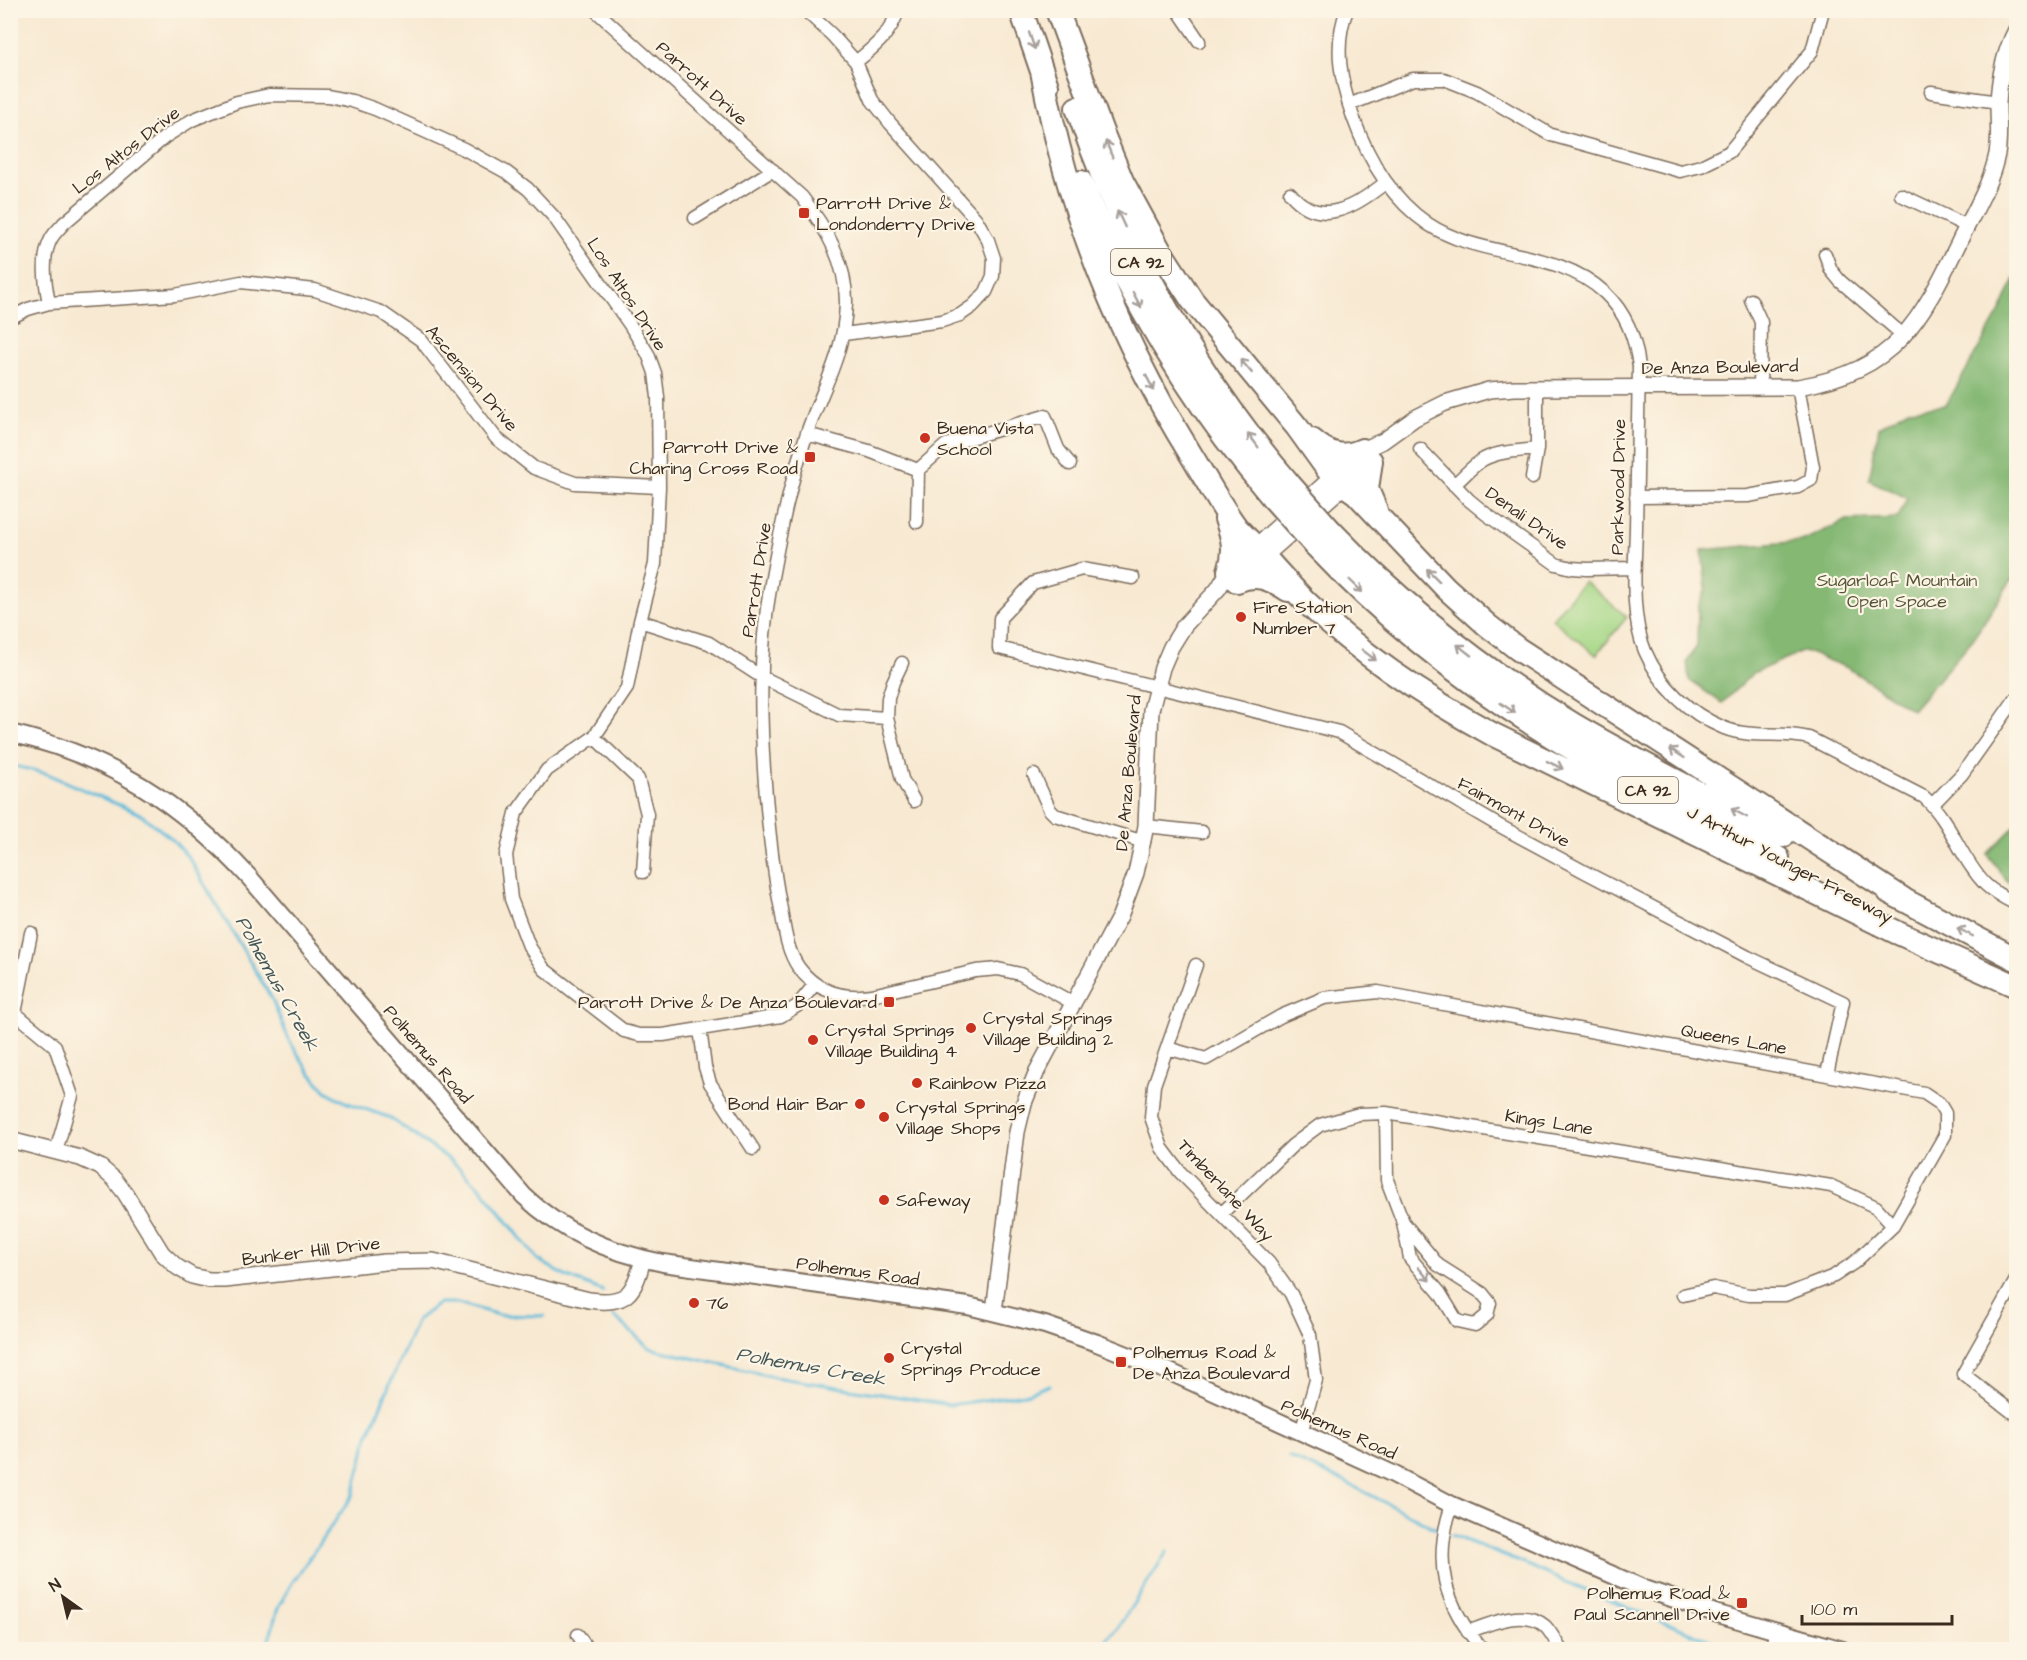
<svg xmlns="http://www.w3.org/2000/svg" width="2027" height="1660" viewBox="0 0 2027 1660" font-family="'Architects Daughter',sans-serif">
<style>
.green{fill:#a5d786;stroke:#708052;stroke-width:1.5}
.forest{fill:#84b873;stroke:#607148;stroke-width:1.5}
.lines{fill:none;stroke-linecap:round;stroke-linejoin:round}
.stream{stroke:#5dbbdb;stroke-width:3}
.minor-casing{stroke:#7d6d5d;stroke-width:15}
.tertiary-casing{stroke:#7d6d5d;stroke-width:18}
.secondary-casing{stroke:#7d6d5d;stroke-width:20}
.motorway-casing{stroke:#7d6d5d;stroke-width:26}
.minor{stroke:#fff;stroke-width:12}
.tertiary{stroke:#fff;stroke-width:15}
.secondary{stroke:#fff;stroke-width:16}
.motorway{stroke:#fff;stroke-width:22}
.motorway-bridge-casing{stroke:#7d6d5d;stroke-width:26;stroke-linecap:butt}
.motorway-bridge{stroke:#fff;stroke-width:22}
.oneway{stroke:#a79f9a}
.poi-dot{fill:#c8321e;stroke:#fcf5e5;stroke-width:2}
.labels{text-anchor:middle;stroke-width:4.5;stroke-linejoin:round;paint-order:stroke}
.shield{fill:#fcf5e5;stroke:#75675a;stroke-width:1.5}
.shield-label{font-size:16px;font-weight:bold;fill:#3b2a1e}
.street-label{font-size:18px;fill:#3b2a1e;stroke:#fcf5e5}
.poi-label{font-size:18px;fill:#3b2a1e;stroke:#fcf5e5;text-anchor:start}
.park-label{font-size:18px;fill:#565538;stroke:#fcf5e5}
.water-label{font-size:20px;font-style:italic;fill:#455657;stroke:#fcf5e5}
</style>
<rect width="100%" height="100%" fill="#fcf5e5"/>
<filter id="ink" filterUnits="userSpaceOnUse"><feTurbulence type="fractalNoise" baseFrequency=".0167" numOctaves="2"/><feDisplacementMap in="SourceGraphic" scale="12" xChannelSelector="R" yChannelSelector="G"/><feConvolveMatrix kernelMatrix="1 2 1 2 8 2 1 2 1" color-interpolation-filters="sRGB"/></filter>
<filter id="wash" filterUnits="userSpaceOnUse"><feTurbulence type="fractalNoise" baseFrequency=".008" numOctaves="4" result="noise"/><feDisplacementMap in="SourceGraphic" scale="24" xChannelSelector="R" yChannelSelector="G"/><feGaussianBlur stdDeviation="1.35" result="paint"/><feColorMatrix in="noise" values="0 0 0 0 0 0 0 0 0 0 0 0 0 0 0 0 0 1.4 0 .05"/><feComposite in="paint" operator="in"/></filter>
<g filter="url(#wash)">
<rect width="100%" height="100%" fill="#f8e9d2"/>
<path class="green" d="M 1584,581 L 1627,617 L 1596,655 L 1552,619 Z"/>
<path class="forest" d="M 2016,276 L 2016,573 L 1973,639 L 1912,710 L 1848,668 L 1804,651 L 1753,673 L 1722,703 L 1689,680 L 1687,661 L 1697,646 L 1698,608 L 1706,588 L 1702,550 L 1802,541 L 1847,520 L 1898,518 L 1907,498 L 1869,480 L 1879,427 L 1909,409 L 1946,405 L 2001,309 Z
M 2016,825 L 2016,886 L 2008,882 L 1987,854 Z"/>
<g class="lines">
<path class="stream" d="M 10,765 L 45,773 L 140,814 L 171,838 L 189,858 L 272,999 L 290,1042 L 311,1074 L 326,1091 L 345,1102 L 388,1117 L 452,1161 L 482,1189 L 537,1259 L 565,1276 L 603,1291
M 614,1316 L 649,1348 L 775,1377 L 950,1405 L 1025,1394 L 1050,1385
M 1289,1457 L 1341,1480 L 1437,1529
M 1452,1535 L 1525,1564 L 1574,1586 L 1727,1647
M 266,1650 L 278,1608 L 292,1583 L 353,1495 L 369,1433 L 417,1320 L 439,1303 L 458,1303 L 499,1315 L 544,1316
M 1098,1650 L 1117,1629 L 1167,1552"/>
</g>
</g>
<g filter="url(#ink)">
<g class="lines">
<defs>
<path id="minor" d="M 595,10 L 802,197 C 826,228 847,263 846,304 C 844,356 823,386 807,433 C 790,482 780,533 771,583 C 758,654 760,725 766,796 C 769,832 773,868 780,904 C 784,925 786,950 799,968 C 817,992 844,999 872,995 L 976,971 L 998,969 L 1020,974 L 1073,1003
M 805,10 L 832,35 L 856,62 L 872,100 L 890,123 L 976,219 L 988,240 L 994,258 L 993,276 L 986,292 L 973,306 L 960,315 L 942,321 L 844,334
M 1178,10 L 1199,41
M 1347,10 C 1333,45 1341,83 1353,117 C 1368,159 1390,198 1428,224 C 1482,260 1556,247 1605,293 C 1626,313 1635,337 1639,366 C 1638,420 1637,475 1636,529 C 1635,566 1630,616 1645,651 C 1660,686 1688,713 1724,728 C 1752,739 1781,731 1809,738 L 1924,797 C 1951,821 1960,858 1985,884 C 1994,893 2006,899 2016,904
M 856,62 C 874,47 891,34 898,10
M 1931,92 L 1998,102
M 1349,105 L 1413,79 L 1444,79 L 1477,92 L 1551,135 L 1680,171 L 1701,166 L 1729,152 L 1812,51 L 1823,10
M 1290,193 C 1320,229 1355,207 1385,183
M 1901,195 L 1967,226
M 695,218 L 773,170
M 1825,254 L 1831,270 L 1840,281 L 1904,336
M 1751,300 L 1761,322 L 1760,388
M 49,303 C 45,283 41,258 51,239 C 54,233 60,228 64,223 L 165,137 L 192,120 L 237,102 L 269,95 L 328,96 L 352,101 L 375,109 L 464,149 L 506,172 L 528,189 L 554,217 L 630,325 L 648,354 L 655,373 L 658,397 L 659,487 L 655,564 L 640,621 L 627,688 L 594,737 L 547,770 L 516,813 L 506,855 L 511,899 L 529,946 L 544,969 L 624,1031 L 639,1035 L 663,1035 L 781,1016 L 797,1006 L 815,984
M 10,318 L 28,309 L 49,303 L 175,295 L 241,282 L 315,290 L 381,312 L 421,340 L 496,438 L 534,468 L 575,483 L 659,487
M 807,434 L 869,451 L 918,470
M 1420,449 L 1469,500 L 1486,514 L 1556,564 L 1572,568 L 1587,569 L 1635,568
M 1532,478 L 1537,449
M 1454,485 C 1464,476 1473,465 1484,459 C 1500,451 1520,451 1537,449 L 1537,388
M 1636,497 L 1748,496 L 1798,487 L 1811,480 L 1813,467 L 1798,387
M 917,522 L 918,470 L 946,445 L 1045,416 L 1058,449 L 1070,464
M 1133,578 L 1082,569 L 1033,583 L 1000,618 L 999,648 L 1339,732 L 1498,825 L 1585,872 L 1748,957 L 1843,1002 L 1827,1074
M 640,621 L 709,643 L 760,676 L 839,715 L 887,718
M 902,663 L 893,682 L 888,698 L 887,718 L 902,779 L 914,801
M 594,737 L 638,779 L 647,814 L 643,872
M 1034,775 L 1050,810 L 1055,815 L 1144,842
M 1933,804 L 1962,774 L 2016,698
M 1146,826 L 1202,832
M 1196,965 L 1154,1085 L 1151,1117 L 1162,1148 L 1180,1172 L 1269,1263 L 1291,1294 L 1310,1335 L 1316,1380 L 1301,1433
M 10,1012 L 15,1013 L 55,1046 L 72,1096 L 56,1151
M 15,1013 L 31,933
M 700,1029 L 705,1067 L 710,1083 L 753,1149
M 1167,1048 L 1206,1059 L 1281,1016 L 1324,998 L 1378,992 L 1924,1093 L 1939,1103 L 1945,1113 L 1945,1135 L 1893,1226 L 1855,1262 L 1834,1276 L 1785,1295 L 1749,1295 L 1713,1288 L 1683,1295
M 1386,1113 L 1387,1180 L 1403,1222 L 1410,1258 L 1440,1293 L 1457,1321 L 1475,1325 L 1487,1315 L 1490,1303 L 1482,1293 L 1438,1265 L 1403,1222
M 1221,1214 L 1293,1145 L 1320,1125 L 1359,1114 L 1386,1113 L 1831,1186 L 1876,1207 L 1893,1226
M 2016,1280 L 1963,1374 L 2016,1415
M 1452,1505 C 1432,1562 1444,1605 1483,1650
M 1468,1632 C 1489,1624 1524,1608 1545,1626 C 1551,1632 1556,1642 1561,1650
M 578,1635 L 588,1650
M 1771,1650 L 1776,1631"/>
<path id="tertiary" d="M 1240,578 L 1372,461
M 10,1140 L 80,1158 L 100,1167 L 114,1179 L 125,1193 L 162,1253 L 177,1267 L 192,1276 L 209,1280 L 225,1280 L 385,1262 L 433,1261 L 589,1300 C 627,1305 634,1294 643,1259
M 994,1311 L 1017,1132 L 1024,1103 L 1037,1071 L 1120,916 L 1136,873 L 1146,826 L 1151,710 L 1162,668 L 1171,647 L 1184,626 L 1218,589 L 1229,571 L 1362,450 L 1383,441 L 1415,418 L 1445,403 L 1489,390 L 1515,388 L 1798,387 C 1897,370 1920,322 1961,238 C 1974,212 1991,184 1997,154 C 2000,138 1998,121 1998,104 C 1999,78 2004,53 2016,30"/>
<path id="secondary" d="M 10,733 C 110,756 181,803 249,877 L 524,1196 C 563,1233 611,1253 663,1263 L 968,1306 L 1045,1325 L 1097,1343 L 1170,1372 L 1391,1473 L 1452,1505 L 1645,1589 L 1718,1614 L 1843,1650"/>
<path id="motorway" d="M 1021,10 L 1047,86
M 1057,10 L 1102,132 L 1122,181 L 1159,249 L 1192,300 L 1297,427 L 1333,477 L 1356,493 L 1446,588 L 1487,625 L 1518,649 L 1903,899
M 1042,71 C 1067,209 1119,339 1193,458 C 1207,481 1220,505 1236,527 C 1244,536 1253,544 1261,553 C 1276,570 1291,587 1307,603 C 1362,655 1426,698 1492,734 L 1898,933 L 2016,986
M 1077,108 C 1124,246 1195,374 1290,485
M 1081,182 C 1128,297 1193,404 1273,498
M 1312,440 C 1328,454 1342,459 1362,450
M 1371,461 L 1367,489 L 1376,510
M 1226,519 C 1233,537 1236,552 1229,571
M 1330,530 C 1402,605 1484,671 1574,725 C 1642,765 1713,800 1783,836
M 1315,545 C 1385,619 1465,683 1553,737 C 1625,781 1703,818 1778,858
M 1237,581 C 1256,572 1271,579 1288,590
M 1889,892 L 2016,959"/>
</defs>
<use href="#minor" class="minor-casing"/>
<use href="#tertiary" class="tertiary-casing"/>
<use href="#secondary" class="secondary-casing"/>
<use href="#motorway" class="motorway-casing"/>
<use href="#minor" class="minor"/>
<use href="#tertiary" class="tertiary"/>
<use href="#secondary" class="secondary"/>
<use href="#motorway" class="motorway"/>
<defs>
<path id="motorway-bridge" d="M 1290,485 L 1330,530
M 1273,498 L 1315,545"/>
</defs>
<use href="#motorway-bridge" class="motorway-bridge-casing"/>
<use href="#motorway-bridge" class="motorway-bridge"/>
</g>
<defs><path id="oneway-shaft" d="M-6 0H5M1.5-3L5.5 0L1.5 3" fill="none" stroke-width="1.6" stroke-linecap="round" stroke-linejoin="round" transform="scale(1.5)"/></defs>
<g class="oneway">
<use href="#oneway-shaft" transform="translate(1032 41) rotate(71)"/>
<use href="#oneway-shaft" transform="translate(1109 149) rotate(-112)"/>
<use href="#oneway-shaft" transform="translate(1121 219) rotate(-115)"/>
<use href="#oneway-shaft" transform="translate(1137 300) rotate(62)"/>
<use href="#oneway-shaft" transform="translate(1246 366) rotate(-130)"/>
<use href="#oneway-shaft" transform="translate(1150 383) rotate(62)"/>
<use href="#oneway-shaft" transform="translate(1253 440) rotate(-127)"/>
<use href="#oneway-shaft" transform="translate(1433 575) rotate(-135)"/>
<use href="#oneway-shaft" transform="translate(1356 586) rotate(44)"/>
<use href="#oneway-shaft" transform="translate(1464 650) rotate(-142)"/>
<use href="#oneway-shaft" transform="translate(1369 655) rotate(37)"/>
<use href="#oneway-shaft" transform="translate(1508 708) rotate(34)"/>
<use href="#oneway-shaft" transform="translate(1677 753) rotate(-147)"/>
<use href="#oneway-shaft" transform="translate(1555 765) rotate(26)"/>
<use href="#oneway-shaft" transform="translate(1739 813) rotate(-152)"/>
<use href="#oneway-shaft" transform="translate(1965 932) rotate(-152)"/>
<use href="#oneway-shaft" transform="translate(1424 1274) rotate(49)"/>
</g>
</g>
<g class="poi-dot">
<rect x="798" y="207" width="12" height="12" rx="3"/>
<circle cx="925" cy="438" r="6"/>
<rect x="804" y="451" width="12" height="12" rx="3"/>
<circle cx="1241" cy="617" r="6"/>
<rect x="883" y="996" width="12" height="12" rx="3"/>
<circle cx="971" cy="1028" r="6"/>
<circle cx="813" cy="1040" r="6"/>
<circle cx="917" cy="1083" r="6"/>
<circle cx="860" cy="1104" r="6"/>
<circle cx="884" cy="1117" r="6"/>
<circle cx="884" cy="1200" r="6"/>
<circle cx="694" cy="1303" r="6"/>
<circle cx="889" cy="1358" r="6"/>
<rect x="1115" y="1356" width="12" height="12" rx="3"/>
<rect x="1736" y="1597" width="12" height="12" rx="3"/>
</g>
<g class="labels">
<g class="shield">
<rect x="1111" y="249" width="60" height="26" rx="4.5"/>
<rect x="1618" y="777" width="60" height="26" rx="4.5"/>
</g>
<g class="shield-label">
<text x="1141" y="268">CA 92</text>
<text x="1648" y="796">CA 92</text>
</g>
<g class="street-label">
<text transform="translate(702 83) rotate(42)" y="6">Parrott Drive</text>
<text transform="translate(126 150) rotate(-38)" y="6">Los Altos Drive</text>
<text transform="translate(627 294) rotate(57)" y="6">Los Altos Drive</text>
<text transform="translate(1720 367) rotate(-1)" y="6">De Anza Boulevard</text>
<text transform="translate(472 378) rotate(50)" y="6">Ascension Drive</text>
<text transform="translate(1618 487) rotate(-89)" y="6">Parkwood Drive</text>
<text transform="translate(1527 518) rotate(35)" y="6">Denali Drive</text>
<text transform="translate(756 580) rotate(-81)" y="6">Parrott Drive</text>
<text transform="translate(1128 773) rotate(-85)" y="6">De Anza Boulevard</text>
<text transform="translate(1514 812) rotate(29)" y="6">Fairmont Drive</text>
<text transform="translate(1790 864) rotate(28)" y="6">J Arthur Younger Freeway</text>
<text transform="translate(1734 1039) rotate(10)" y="6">Queens Lane</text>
<text transform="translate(428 1054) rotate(49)" y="6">Polhemus Road</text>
<text transform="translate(1549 1122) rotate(9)" y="6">Kings Lane</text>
<text transform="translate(1226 1190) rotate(47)" y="6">Timberlane Way</text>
<text transform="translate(311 1251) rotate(-7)" y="6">Bunker Hill Drive</text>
<text transform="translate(858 1271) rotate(8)" y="6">Polhemus Road</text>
<text transform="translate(1339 1429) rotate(24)" y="6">Polhemus Road</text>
</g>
<g class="poi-label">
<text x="816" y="209">Parrott Drive &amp;<tspan x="816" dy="21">Londonderry Drive</tspan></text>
<text x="937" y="434">Buena Vista<tspan x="937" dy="21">School</tspan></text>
<text x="798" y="453" text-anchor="end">Parrott Drive &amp;<tspan x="798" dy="21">Charing Cross Road</tspan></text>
<text x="1253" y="613">Fire Station<tspan x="1253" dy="21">Number 7</tspan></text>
<text x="877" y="1008" text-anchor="end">Parrott Drive &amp; De Anza Boulevard</text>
<text x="983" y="1024">Crystal Springs<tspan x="983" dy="21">Village Building 2</tspan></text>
<text x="825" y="1036">Crystal Springs<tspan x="825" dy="21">Village Building 4</tspan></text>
<text x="929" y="1089">Rainbow Pizza</text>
<text x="848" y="1110" text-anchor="end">Bond Hair Bar</text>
<text x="896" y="1113">Crystal Springs<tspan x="896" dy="21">Village Shops</tspan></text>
<text x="896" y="1206">Safeway</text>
<text x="706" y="1309">76</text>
<text x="901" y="1354">Crystal<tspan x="901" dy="21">Springs Produce</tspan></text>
<text x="1133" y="1358">Polhemus Road &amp;<tspan x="1133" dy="21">De Anza Boulevard</tspan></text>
<text x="1730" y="1599" text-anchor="end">Polhemus Road &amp;<tspan x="1730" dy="21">Paul Scannell Drive</tspan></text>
</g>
<g class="park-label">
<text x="1897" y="586">Sugarloaf Mountain<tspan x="1897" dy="21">Open Space</tspan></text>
</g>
<g class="water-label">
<text transform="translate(278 983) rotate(61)" y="7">Polhemus Creek</text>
<text transform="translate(811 1366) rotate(10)" y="7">Polhemus Creek</text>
</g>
</g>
<rect width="2027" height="1660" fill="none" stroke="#fcf5e5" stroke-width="36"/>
<g transform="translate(63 1597) rotate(326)" stroke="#fcf5e5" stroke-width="4.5" paint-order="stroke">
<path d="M0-4.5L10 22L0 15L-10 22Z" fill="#3b2a1e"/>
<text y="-9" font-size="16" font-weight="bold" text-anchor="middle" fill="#3b2a1e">N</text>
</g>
<path d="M1802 1615v9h150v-9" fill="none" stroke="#3b2a1e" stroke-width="3"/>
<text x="1811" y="1615" font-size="18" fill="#3b2a1e" stroke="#fcf5e5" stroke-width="4.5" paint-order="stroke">100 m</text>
</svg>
